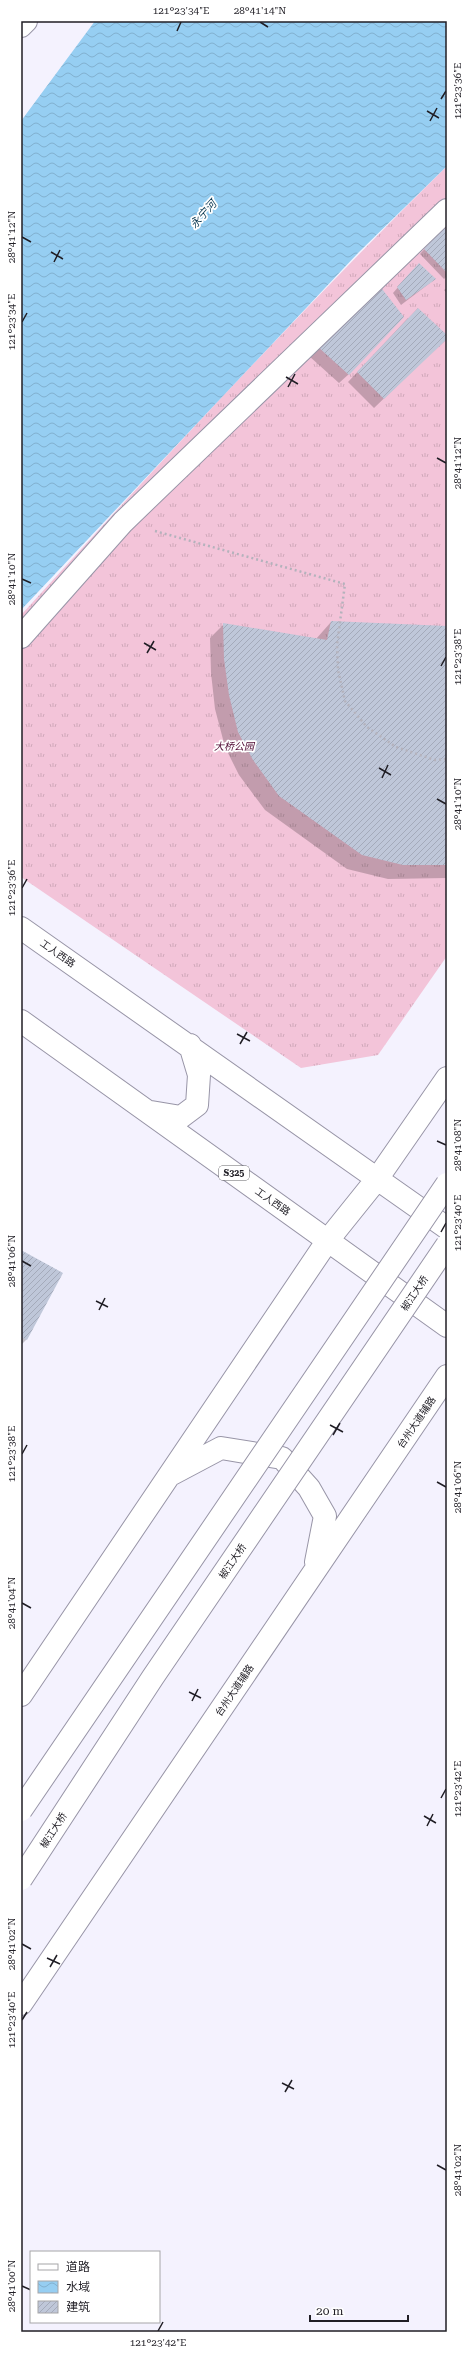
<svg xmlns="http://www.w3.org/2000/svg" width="468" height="2353" viewBox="0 0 468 2353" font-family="'Roboto Serif','Noto Sans SC',serif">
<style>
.grass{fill:url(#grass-tufts)}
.water{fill:url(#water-waves)}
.shadow{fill:#0003}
.building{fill:url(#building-hatch)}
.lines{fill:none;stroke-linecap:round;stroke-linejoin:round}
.minor-casing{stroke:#9895a7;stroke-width:24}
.major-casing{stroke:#9895a7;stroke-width:24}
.path{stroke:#b4b2bc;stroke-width:2.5;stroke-dasharray:2 3;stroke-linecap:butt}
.minor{stroke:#fff;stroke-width:22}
.major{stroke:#fff;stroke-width:22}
.major-bridge-casing{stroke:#9895a7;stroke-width:24;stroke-linecap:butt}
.major-bridge{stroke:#fff;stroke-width:22}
.ticks{fill:none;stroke:#201e25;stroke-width:1.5}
.labels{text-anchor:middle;stroke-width:3.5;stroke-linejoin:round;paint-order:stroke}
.shield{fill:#fff;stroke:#636266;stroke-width:1}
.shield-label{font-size:9px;font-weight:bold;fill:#201e25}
.park-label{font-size:10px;font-style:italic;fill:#4e0832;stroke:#fff}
.street-label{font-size:10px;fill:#201e25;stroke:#fff}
.water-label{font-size:11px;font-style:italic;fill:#0c3a53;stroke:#fff}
.neatline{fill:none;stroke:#201e25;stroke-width:1.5}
.ticks-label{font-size:10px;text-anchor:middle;fill:#201e25}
</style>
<defs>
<pattern id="grass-tufts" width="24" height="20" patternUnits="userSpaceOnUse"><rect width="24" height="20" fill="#f3c4d9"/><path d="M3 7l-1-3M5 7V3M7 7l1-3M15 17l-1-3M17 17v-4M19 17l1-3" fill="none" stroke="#d0a8ba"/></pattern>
<pattern id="water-waves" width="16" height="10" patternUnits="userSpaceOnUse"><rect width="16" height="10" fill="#96cef2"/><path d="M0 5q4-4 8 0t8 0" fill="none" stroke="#81b0cf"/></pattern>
<pattern id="building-hatch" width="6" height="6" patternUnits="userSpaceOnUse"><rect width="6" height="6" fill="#bfc7d9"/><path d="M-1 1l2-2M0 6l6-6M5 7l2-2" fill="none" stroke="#a4aaba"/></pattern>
</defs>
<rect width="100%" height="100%" fill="#f4f2fe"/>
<path class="grass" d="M 447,166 L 447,956 L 378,1055 L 301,1068 L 21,877 L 21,615 C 160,462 300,311 447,166 Z"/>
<path class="water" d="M 95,21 L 447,21 L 447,166 L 358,253 L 21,610 L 21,121 Z"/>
<path class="shadow" d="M 447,232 L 447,276 L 444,279 L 420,254 L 439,233 Z
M 414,269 L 430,283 L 401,305 L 393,293 Z
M 379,286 L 349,374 L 339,383 L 309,356 Z
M 447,288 L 447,293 L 444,290 Z
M 408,318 L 447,338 L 374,408 L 348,382 Z
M 331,622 L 447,627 L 447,878 L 388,879 L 347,869 L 265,810 L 239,775 L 225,747 L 215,709 L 211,673 L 210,638 L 224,624 L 316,639 Z
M 21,1251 L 62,1273 L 26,1340 L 21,1345 Z"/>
<path class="building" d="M 443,227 L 447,230 L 447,273 L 424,249 Z
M 419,263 L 436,279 L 406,300 L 397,287 Z
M 379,285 L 404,317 L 349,375 L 317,346 Z
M 418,308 L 447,335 L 447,339 L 384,399 L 357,372 Z
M 331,621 L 447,626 L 447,865 L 403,865 L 362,855 L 279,796 L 253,760 L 238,732 L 229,695 L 224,659 L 223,623 L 327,640 Z
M 21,1250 L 63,1273 L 27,1340 L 21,1337 Z"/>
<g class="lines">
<defs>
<path id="minor" d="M 21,26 L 26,21
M 21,637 L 123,522 L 447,210"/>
<path id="major" d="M 21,928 L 447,1228
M 21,1021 L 447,1326
M 151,1112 L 181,1117 L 197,1105 L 199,1075 L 190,1045
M 172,1474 L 221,1448 L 282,1458 L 309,1488 L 325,1516 L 316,1562
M 21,1695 L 328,1240 L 377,1179 L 447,1078
M 21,2004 L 447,1376"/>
</defs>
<use href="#minor" class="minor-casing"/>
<use href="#major" class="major-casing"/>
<path class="path" d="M 155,531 L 345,584 L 337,645 L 338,670 L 345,701 L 367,727 L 396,747 L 435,760 L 447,759"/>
<use href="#minor" class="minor"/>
<use href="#major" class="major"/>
<defs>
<path id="major-bridge" d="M 21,1810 L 447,1184
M 21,1879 L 153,1677 L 447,1245"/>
</defs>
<use href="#major-bridge" class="major-bridge-casing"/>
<use href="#major-bridge" class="major-bridge"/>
</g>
<path class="ticks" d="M 260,22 L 268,27M 177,31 L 181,22M 441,99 L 446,91M 427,111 L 439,118M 430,121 L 437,108M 22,237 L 31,242M 51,252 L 63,259M 54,262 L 60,250M 22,322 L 27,313M 286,377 L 298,384M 288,387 L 295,374M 437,458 L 446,463M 22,579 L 31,583M 144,643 L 156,650M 147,653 L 154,641M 441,666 L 446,657M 379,768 L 391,775M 382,778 L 388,765M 437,799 L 446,804M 22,888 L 27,879M 237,1034 L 250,1041M 240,1044 L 247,1032M 437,1141 L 446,1145M 441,1232 L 446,1223M 22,1261 L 31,1266M 96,1301 L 108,1307M 99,1310 L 105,1298M 330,1425 L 343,1432M 333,1435 L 340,1423M 22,1454 L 27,1445M 437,1482 L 446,1487M 22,1603 L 31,1608M 189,1692 L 201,1698M 192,1701 L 198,1689M 441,1798 L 446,1789M 424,1816 L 436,1823M 427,1826 L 433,1814M 22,1944 L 31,1949M 47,1958 L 60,1964M 50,1967 L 57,1955M 22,2020 L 27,2012M 282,2083 L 294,2089M 285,2092 L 292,2080M 437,2165 L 446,2170M 22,2286 L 31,2290M 158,2331 L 163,2322"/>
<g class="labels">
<rect class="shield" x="219" y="1166" width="30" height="14" rx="3"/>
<g class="shield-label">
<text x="234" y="1176">S325</text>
</g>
<g class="park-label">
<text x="234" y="750">大桥公园</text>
</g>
<g class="street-label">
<text transform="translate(58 953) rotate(35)" y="4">工人西路</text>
<text transform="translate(273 1201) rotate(35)" y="4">工人西路</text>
<text transform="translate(414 1293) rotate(-56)" y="4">椒江大桥</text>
<text transform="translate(416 1422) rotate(-56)" y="4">台州大道辅路</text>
<text transform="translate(232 1561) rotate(-56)" y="4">椒江大桥</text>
<text transform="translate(234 1690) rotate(-56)" y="4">台州大道辅路</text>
<text transform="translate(53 1830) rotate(-57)" y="4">椒江大桥</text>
</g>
<g class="water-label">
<text transform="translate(203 214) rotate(-48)" y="4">永宁河</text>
</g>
</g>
<rect width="468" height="2353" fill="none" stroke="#ffffff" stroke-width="44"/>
<rect x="30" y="2251" width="130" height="72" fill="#ffffff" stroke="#a6a5a8"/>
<rect x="38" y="2264" width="20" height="6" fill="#ffffff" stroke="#a6a5a8"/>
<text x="66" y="2271" font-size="12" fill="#201e25">道路</text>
<rect x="38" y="2281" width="20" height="12" fill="url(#water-waves)" stroke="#a6a5a8"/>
<text x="66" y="2291" font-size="12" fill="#201e25">水域</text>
<rect x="38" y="2301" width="20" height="12" fill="url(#building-hatch)" stroke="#a6a5a8"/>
<text x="66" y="2311" font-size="12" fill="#201e25">建筑</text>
<path d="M310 2315v6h98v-6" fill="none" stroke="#201e25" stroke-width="2"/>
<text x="316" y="2315" font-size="12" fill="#201e25" stroke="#ffffff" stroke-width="3" paint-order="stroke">20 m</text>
<rect x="22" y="22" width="424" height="2309" class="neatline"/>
<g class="ticks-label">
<text x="181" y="14">121°23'34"E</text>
<text x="260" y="14">28°41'14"N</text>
<text transform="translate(457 91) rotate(-90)" y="4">121°23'36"E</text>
<text transform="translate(11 237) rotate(-90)" y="4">28°41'12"N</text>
<text transform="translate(11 322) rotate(-90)" y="4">121°23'34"E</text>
<text transform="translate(457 463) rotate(-90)" y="4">28°41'12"N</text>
<text transform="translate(11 579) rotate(-90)" y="4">28°41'10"N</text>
<text transform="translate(457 657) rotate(-90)" y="4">121°23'38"E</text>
<text transform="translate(457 804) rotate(-90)" y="4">28°41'10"N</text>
<text transform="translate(11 888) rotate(-90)" y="4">121°23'36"E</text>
<text transform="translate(457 1145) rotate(-90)" y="4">28°41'08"N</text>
<text transform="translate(457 1223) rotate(-90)" y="4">121°23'40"E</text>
<text transform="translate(11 1261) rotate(-90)" y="4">28°41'06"N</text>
<text transform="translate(11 1454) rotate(-90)" y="4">121°23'38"E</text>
<text transform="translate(457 1487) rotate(-90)" y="4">28°41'06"N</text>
<text transform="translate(11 1603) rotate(-90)" y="4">28°41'04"N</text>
<text transform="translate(457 1789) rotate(-90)" y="4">121°23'42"E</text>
<text transform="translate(11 1944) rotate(-90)" y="4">28°41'02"N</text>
<text transform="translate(11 2020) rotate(-90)" y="4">121°23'40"E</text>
<text transform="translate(457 2170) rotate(-90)" y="4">28°41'02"N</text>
<text transform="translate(11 2286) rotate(-90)" y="4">28°41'00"N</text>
<text x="158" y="2346">121°23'42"E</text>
</g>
</svg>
